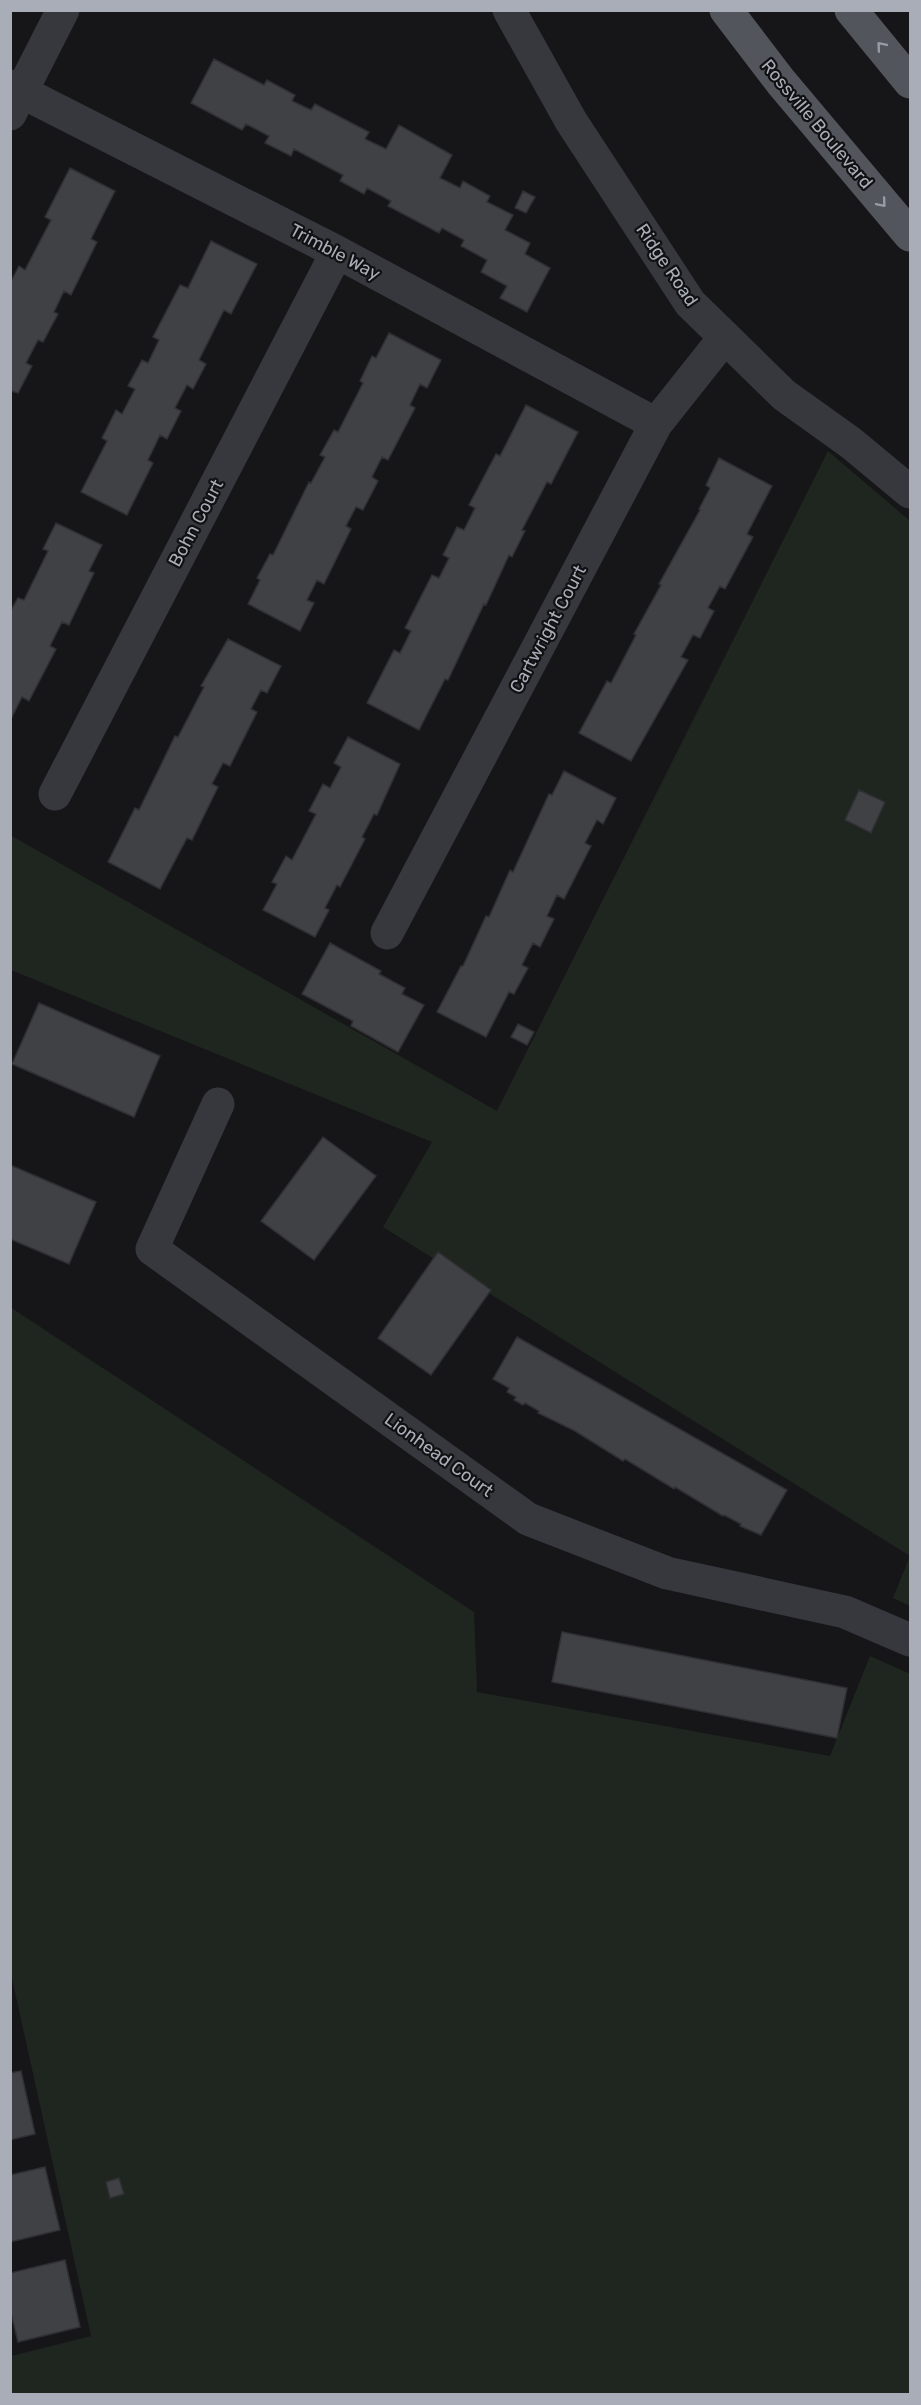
<svg xmlns="http://www.w3.org/2000/svg" width="921" height="2405" viewBox="0 0 921 2405" font-family="Rubik,sans-serif">
<style>
.green{fill:#1e261f}
.building{fill:#404145;stroke:#303034;stroke-width:1.5}
.lines{fill:none;stroke-linecap:round;stroke-linejoin:round}
.minor{stroke:#37383d;stroke-width:33}
.major{stroke:#53555c;stroke-width:33}
.oneway{stroke:#979ba6}
.labels{text-anchor:middle;stroke-width:4.5;stroke-linejoin:round;paint-order:stroke}
.street-label{font-size:18px;fill:#a8adb8;stroke:#111113}
</style>
<rect width="100%" height="100%" fill="#161618"/>
<path class="green" d="M 828,451 L 910,521 L 910,1606 L 893,1598 L 910,1556 L 383,1227 L 432,1142 L 11,970 L 10,835 L 497,1111 Z
M 10,1307 L 474,1612 L 477,1692 L 830,1756 L 870,1656 L 910,1674 L 910,2394 L 11,2394 L 11,2356 L 91,2336 L 11,1974 Z"/>
<path class="building" d="M 214,59 L 264,85 L 267,80 L 295,95 L 292,101 L 311,110 L 315,104 L 369,132 L 365,139 L 386,149 L 399,125 L 452,155 L 440,178 L 460,188 L 463,181 L 490,196 L 487,202 L 513,215 L 505,230 L 530,243 L 525,254 L 550,268 L 527,312 L 500,298 L 507,286 L 481,272 L 487,260 L 461,246 L 464,240 L 442,228 L 439,233 L 388,206 L 391,201 L 367,188 L 364,194 L 340,181 L 343,175 L 294,149 L 291,156 L 265,143 L 269,136 L 246,124 L 242,130 L 191,103 Z
M 70,168 L 115,191 L 91,239 L 97,242 L 71,295 L 64,291 L 54,312 L 58,314 L 43,342 L 38,340 L 26,363 L 32,366 L 18,393 L 12,391 L 10,394 L 10,283 L 19,266 L 25,270 L 51,220 L 45,217 Z
M 523,191 L 535,197 L 526,213 L 515,208 Z
M 211,241 L 257,264 L 231,314 L 224,310 L 199,360 L 206,364 L 193,389 L 187,385 L 175,408 L 181,411 L 167,439 L 160,435 L 148,460 L 153,463 L 127,515 L 81,492 L 107,441 L 102,438 L 116,410 L 122,414 L 135,389 L 128,386 L 142,360 L 148,363 L 159,340 L 153,337 L 180,285 L 188,288 Z
M 389,333 L 441,360 L 427,388 L 420,384 L 410,405 L 415,408 L 388,460 L 382,457 L 372,477 L 378,481 L 363,510 L 356,507 L 346,526 L 351,529 L 324,584 L 317,580 L 307,600 L 314,603 L 300,631 L 248,604 L 260,580 L 257,578 L 270,554 L 273,555 L 309,482 L 311,483 L 325,457 L 320,455 L 334,430 L 338,432 L 363,383 L 360,381 L 372,356 L 376,358 Z
M 526,405 L 578,432 L 551,484 L 547,482 L 522,530 L 525,531 L 512,557 L 509,555 L 486,605 L 484,604 L 448,680 L 445,679 L 419,730 L 367,703 L 394,650 L 400,653 L 411,631 L 405,628 L 432,575 L 439,578 L 449,558 L 443,555 L 457,527 L 464,530 L 475,508 L 469,505 L 496,454 L 500,456 Z
M 719,458 L 772,486 L 747,534 L 753,537 L 725,589 L 720,586 L 708,608 L 714,611 L 700,638 L 693,635 L 681,657 L 688,660 L 631,761 L 579,733 L 607,681 L 611,683 L 636,635 L 634,634 L 661,585 L 659,584 L 700,510 L 699,509 L 710,488 L 706,485 Z
M 56,523 L 102,545 L 89,571 L 94,573 L 69,625 L 62,622 L 50,646 L 56,649 L 29,701 L 22,697 L 10,721 L 10,612 L 18,598 L 24,600 L 48,551 L 43,549 Z
M 228,639 L 281,666 L 267,693 L 261,690 L 251,709 L 257,712 L 230,766 L 223,763 L 212,784 L 218,787 L 192,840 L 187,838 L 160,889 L 108,862 L 135,808 L 139,810 L 175,736 L 178,737 L 204,687 L 201,686 Z
M 348,737 L 400,764 L 377,815 L 374,814 L 362,837 L 365,839 L 340,887 L 337,885 L 325,908 L 329,910 L 315,937 L 263,910 L 277,884 L 272,882 L 286,856 L 292,860 L 316,814 L 309,811 L 323,784 L 330,788 L 341,767 L 334,763 Z
M 564,771 L 616,798 L 603,824 L 597,820 L 585,843 L 591,846 L 564,899 L 557,895 L 547,916 L 554,919 L 540,947 L 533,943 L 522,965 L 528,968 L 514,994 L 509,992 L 486,1037 L 437,1012 L 461,966 L 463,966 L 486,916 L 489,917 L 510,870 L 513,872 L 549,794 L 552,795 Z
M 859,790 L 885,802 L 871,833 L 845,820 Z
M 330,943 L 381,971 L 379,974 L 405,988 L 402,994 L 424,1005 L 398,1052 L 351,1026 L 353,1021 L 302,994 Z
M 39,1003 L 160,1056 L 134,1117 L 12,1064 Z
M 518,1024 L 534,1032 L 527,1045 L 511,1037 Z
M 323,1137 L 376,1176 L 314,1260 L 261,1221 Z
M 10,1165 L 96,1202 L 69,1264 L 10,1239 Z
M 438,1252 L 491,1290 L 431,1375 L 378,1338 Z
M 517,1337 L 787,1490 L 761,1535 L 740,1526 L 741,1524 L 724,1515 L 723,1516 L 675,1487 L 674,1489 L 625,1459 L 623,1461 L 575,1431 L 538,1413 L 539,1411 L 525,1403 L 523,1405 L 514,1400 L 516,1397 L 507,1392 L 509,1388 L 493,1379 Z
M 562,1632 L 847,1688 L 837,1738 L 552,1682 Z
M 21,2071 L 35,2134 L 10,2140 L 10,2073 Z
M 45,2167 L 60,2230 L 10,2242 L 10,2175 Z
M 119,2178 L 124,2194 L 110,2198 L 106,2182 Z
M 65,2260 L 80,2327 L 18,2342 L 10,2309 L 10,2273 Z"/>
<g class="lines">
<path class="minor" d="M 509,10 L 571,121 L 690,303 L 784,395 L 851,443 L 910,492
M 10,86 L 337,252 L 656,424
M 10,114 L 63,10
M 55,794 L 337,252
M 387,933 L 656,424 L 725,337
M 218,1104 L 152,1249 L 528,1519 L 667,1573 L 845,1612 L 910,1640"/>
<path class="major" d="M 726,10 L 781,82 L 910,235
M 851,10 L 910,82"/>
</g>
<defs><path id="oneway-chevron" d="M-2-3.5L2.5 0L-2 3.5" fill="none" stroke-width="1.6" stroke-linecap="round" stroke-linejoin="round" transform="scale(1.5)"/></defs>
<g class="oneway">
<use href="#oneway-chevron" transform="translate(881 46) rotate(-130)"/>
<use href="#oneway-chevron" transform="translate(882 203) rotate(50)"/>
</g>
<g class="labels">
<g class="street-label">
<text transform="translate(817 124) rotate(50)" y="6">Rossville Boulevard</text>
<text transform="translate(335 252) rotate(28)" y="6">Trimble Way</text>
<text transform="translate(667 265) rotate(56)" y="6">Ridge Road</text>
<text transform="translate(196 523) rotate(-62)" y="6">Bohn Court</text>
<text transform="translate(548 629) rotate(-62)" y="6">Cartwright Court</text>
<text transform="translate(439 1455) rotate(36)" y="6">Lionhead Court</text>
</g>
</g>
<rect width="921" height="2405" fill="none" stroke="#a8adb8" stroke-width="24"/>
</svg>
